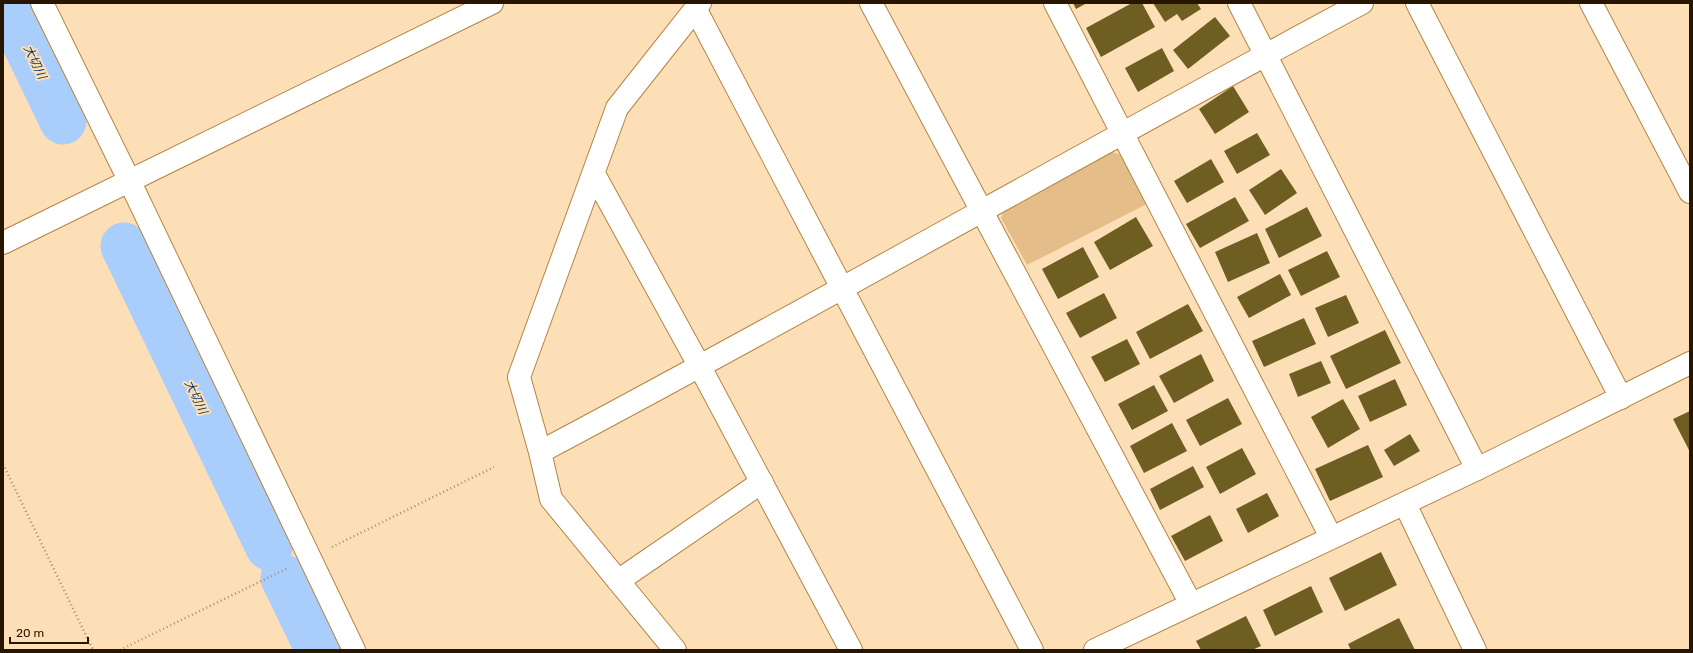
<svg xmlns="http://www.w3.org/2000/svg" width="1693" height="653" viewBox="0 0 1693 653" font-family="Rubik,'Noto Sans JP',sans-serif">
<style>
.green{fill:#e4bd88}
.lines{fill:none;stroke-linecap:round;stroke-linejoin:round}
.river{stroke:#aacefc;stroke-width:47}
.building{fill:#6e5e21}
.minor-casing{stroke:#b38542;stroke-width:24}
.tertiary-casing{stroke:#b38542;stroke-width:24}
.path{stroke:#a88f6e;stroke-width:2.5;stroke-dasharray:1 3;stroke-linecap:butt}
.minor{stroke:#fff;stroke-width:22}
.tertiary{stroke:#fff;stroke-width:22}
.labels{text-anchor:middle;stroke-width:4;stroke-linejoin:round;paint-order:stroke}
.water-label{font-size:12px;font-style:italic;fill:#07315f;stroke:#fddfb7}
</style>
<rect width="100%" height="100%" fill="#fddfb7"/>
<path class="green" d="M 1112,152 L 1122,155 L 1147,204 L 1027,265 L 1001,218 L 1005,209 Z"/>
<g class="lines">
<path class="river" d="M 6,3 L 63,121
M 124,246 L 269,547
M 284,578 L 319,650"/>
</g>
<path class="building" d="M 1073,3 L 1087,3 L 1076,9 Z
M 1132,3 L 1142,3 L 1155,27 L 1101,57 L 1086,28 Z
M 1153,3 L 1197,3 L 1201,9 L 1182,21 L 1177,14 L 1165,22 Z
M 1215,17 L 1230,36 L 1188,69 L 1173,50 Z
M 1162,48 L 1174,71 L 1138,92 L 1125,68 Z
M 1233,86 L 1249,112 L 1215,134 L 1199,109 Z
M 1257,133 L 1270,155 L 1237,174 L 1224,151 Z
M 1211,159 L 1224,182 L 1187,203 L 1174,181 Z
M 1281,169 L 1297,193 L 1265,215 L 1249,190 Z
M 1235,197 L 1249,221 L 1200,248 L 1186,224 Z
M 1307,207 L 1322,236 L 1279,258 L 1265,229 Z
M 1136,217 L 1153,246 L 1110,270 L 1094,242 Z
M 1257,233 L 1270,263 L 1228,282 L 1215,252 Z
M 1083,247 L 1099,277 L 1058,299 L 1042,269 Z
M 1327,251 L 1340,277 L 1301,296 L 1288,270 Z
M 1280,274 L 1291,295 L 1249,318 L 1237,297 Z
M 1104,293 L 1117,318 L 1080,338 L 1066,313 Z
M 1346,295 L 1359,323 L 1328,337 L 1315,308 Z
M 1188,304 L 1203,331 L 1150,359 L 1136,332 Z
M 1304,318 L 1316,344 L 1264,367 L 1252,341 Z
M 1385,330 L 1401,363 L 1346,389 L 1330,356 Z
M 1127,339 L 1140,364 L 1105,382 L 1091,357 Z
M 1201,354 L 1214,381 L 1174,403 L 1159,376 Z
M 1321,361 L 1331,383 L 1298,397 L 1289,374 Z
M 1395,379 L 1407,405 L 1370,422 L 1358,396 Z
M 1154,385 L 1168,411 L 1132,430 L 1118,404 Z
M 1228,398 L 1242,424 L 1200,446 L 1186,420 Z
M 1343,399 L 1360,429 L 1328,448 L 1311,417 Z
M 1690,411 L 1690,452 L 1673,419 Z
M 1172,423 L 1187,451 L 1144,473 L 1130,446 Z
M 1410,434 L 1420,451 L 1394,466 L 1384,450 Z
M 1368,445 L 1383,477 L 1330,501 L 1315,469 Z
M 1242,448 L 1256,474 L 1220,494 L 1206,467 Z
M 1193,466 L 1204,487 L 1160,510 L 1150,489 Z
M 1267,493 L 1279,516 L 1248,533 L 1236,509 Z
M 1210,515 L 1223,541 L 1185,561 L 1171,536 Z
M 1381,552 L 1397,585 L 1345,611 L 1329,578 Z
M 1311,586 L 1323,612 L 1275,636 L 1263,610 Z
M 1246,616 L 1261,646 L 1252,650 L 1201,650 L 1196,641 Z
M 1399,618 L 1415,650 L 1351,650 L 1348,644 Z"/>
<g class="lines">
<defs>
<path id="minor" d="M 871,3 L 1191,604
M 1055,3 L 1331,537
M 1239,3 L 1477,469
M 1417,3 L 1621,398
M 1591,3 L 1690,192
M 696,10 L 1032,650
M 594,174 L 700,367 L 851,650
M 540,452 C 816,306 1087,150 1362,3
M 618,581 L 762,482
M 675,650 L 551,499 L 540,452 L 519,377 L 617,108 L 700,3"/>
<path id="tertiary" d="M 42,3 L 129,180 L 354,650
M 3,243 L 492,3
M 1405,504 L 1475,650
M 1095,650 L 1477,469 L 1690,363"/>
</defs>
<use href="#minor" class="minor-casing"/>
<use href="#tertiary" class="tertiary-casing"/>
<path class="path" d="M 3,464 L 93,650
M 332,547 L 494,467
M 120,650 L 288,568"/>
<use href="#minor" class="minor"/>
<use href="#tertiary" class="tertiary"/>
</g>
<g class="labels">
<g class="water-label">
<text transform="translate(35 62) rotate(64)" y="4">大切川</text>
<text transform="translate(196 397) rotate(64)" y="4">大切川</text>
</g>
</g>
<rect width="1693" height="653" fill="none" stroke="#271500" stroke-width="8"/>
<path d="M10 637v6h78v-6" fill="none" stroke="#271500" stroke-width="2"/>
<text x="16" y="637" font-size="12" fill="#271500" stroke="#fddfb7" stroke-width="3" paint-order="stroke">20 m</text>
</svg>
